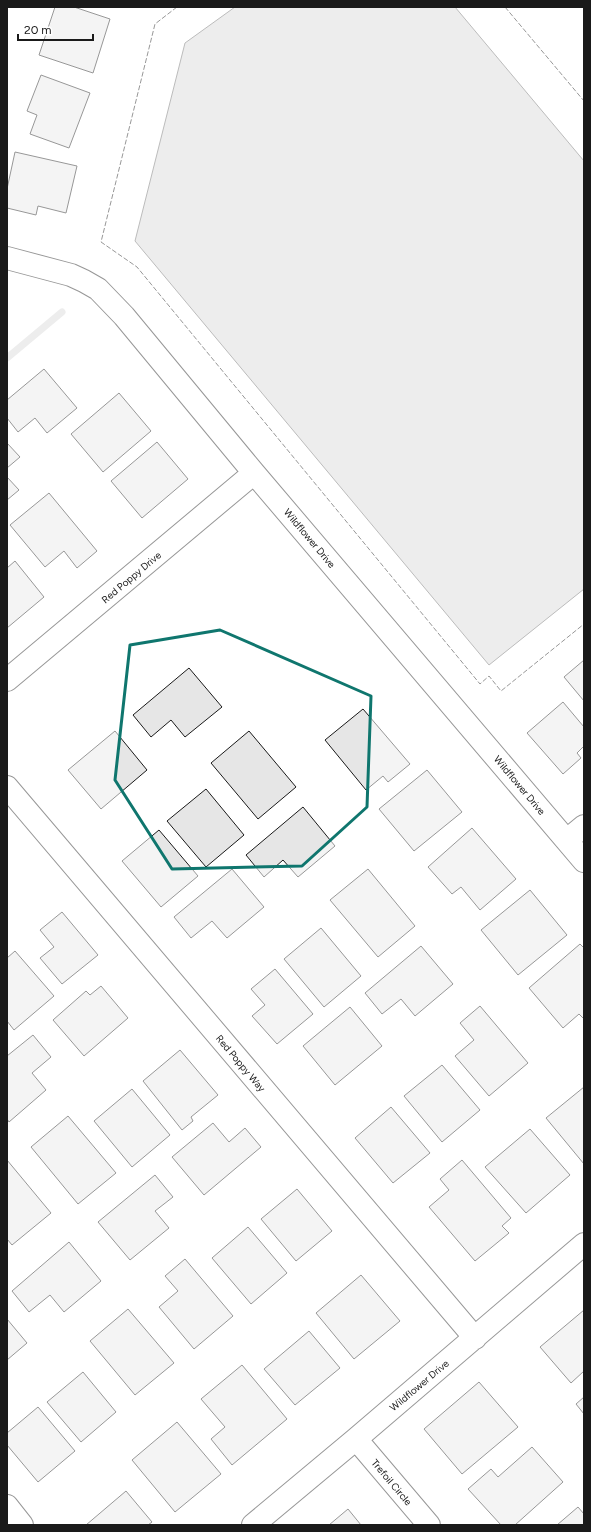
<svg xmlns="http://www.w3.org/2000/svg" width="591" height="1532" viewBox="0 0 591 1532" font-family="Figtree,sans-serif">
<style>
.water{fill:#d7d7d7;stroke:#6a6a6a}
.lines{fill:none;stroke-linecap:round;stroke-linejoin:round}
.stream{stroke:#d7d7d7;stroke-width:7}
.building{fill:#e6e6e6;stroke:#1a1a1a}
.street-casing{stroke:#1a1a1a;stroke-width:24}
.street{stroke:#fff;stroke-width:22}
.fence{stroke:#1a1a1a;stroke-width:1;stroke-dasharray:5 2;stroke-linecap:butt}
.marked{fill:none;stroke:#0f766e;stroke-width:3;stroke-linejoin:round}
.labels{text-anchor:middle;stroke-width:3;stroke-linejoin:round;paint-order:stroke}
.street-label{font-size:10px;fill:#1a1a1a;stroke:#fff}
</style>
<rect width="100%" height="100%" fill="#fff"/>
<path class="water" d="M 235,7 L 455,7 L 584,161 L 584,589 L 489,665 L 135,241 L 185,43 Z"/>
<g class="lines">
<path class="stream" d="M 7,358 L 62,312"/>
</g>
<path class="building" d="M 55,7 L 74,7 L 110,19 L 93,73 L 39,55 Z
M 41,75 L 90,93 L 69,148 L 30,134 L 37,115 L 27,111 Z
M 15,152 L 77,166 L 66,213 L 38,206 L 36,215 L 7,208 L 7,189 Z
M 44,369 L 77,408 L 47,433 L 35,418 L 18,432 L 7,418 L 7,400 Z
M 119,393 L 151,431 L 103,472 L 71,434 Z
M 157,442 L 188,479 L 142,518 L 111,481 Z
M 7,443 L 20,457 L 7,468 Z
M 7,477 L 19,490 L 7,500 Z
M 49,493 L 97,551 L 77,568 L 64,551 L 45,567 L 10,525 Z
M 15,561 L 44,597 L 7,628 L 7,568 Z
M 584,660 L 584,701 L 564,677 Z
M 189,668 L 222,707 L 185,737 L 171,720 L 151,737 L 133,715 Z
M 563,702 L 584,727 L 584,746 L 577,753 L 581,758 L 563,774 L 527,733 Z
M 363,709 L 410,764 L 388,782 L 383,776 L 366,790 L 325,740 Z
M 115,731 L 147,770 L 101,809 L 68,770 Z
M 249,731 L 296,787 L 258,819 L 211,763 Z
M 427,770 L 462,812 L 414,851 L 379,809 Z
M 206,789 L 244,835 L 206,867 L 167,821 Z
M 303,807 L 335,846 L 298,877 L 283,860 L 264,877 L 246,855 Z
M 472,828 L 516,879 L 480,910 L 461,887 L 452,894 L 428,867 Z
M 159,830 L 198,876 L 161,907 L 122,861 Z
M 232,869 L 264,907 L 227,938 L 212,921 L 191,938 L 174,917 Z
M 368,869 L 415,926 L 378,957 L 330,900 Z
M 530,890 L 567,935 L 518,975 L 481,930 Z
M 62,912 L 98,955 L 62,984 L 40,958 L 54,947 L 40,930 Z
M 321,928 L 361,976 L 324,1007 L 284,959 Z
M 580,944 L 584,948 L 584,1019 L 579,1014 L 563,1028 L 529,988 Z
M 421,946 L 453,984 L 415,1016 L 401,999 L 382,1014 L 365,993 Z
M 15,951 L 54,996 L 14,1030 L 7,1021 L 7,958 Z
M 275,969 L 313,1014 L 277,1044 L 252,1016 L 265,1005 L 251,989 Z
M 101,986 L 128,1018 L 84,1056 L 53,1020 L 86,991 L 90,995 Z
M 480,1006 L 528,1063 L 489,1096 L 455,1056 L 474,1040 L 460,1023 Z
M 350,1007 L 382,1046 L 335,1085 L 303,1046 Z
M 33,1035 L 51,1057 L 32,1073 L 46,1090 L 9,1122 L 7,1119 L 7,1056 Z
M 180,1050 L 218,1095 L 191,1117 L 193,1121 L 182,1130 L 143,1081 Z
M 442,1065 L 480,1110 L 442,1142 L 404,1096 Z
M 584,1087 L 584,1164 L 546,1118 Z
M 132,1089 L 170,1135 L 132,1167 L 94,1121 Z
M 391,1107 L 430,1153 L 393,1183 L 355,1138 Z
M 68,1116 L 116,1173 L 78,1204 L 31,1147 Z
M 213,1123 L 229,1142 L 245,1128 L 261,1147 L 204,1195 L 172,1157 Z
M 530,1129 L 570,1175 L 526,1213 L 485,1167 Z
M 7,1160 L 51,1213 L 12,1245 L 7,1239 Z
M 462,1160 L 511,1218 L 502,1226 L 509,1233 L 475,1261 L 429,1207 L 449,1190 L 440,1179 Z
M 155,1175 L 173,1197 L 155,1211 L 169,1228 L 130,1260 L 98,1222 Z
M 297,1189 L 332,1231 L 296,1261 L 261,1219 Z
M 248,1227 L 287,1273 L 251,1304 L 212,1258 Z
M 69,1242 L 101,1281 L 64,1312 L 50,1295 L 29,1312 L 12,1291 Z
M 185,1259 L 233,1316 L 194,1349 L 159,1307 L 178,1291 L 165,1276 Z
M 361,1275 L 400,1321 L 354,1359 L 316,1313 Z
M 128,1309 L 174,1363 L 135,1395 L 90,1341 Z
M 584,1310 L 584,1371 L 571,1383 L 540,1347 Z
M 7,1319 L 27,1343 L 7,1360 Z
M 309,1331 L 340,1368 L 295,1405 L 264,1369 Z
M 242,1365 L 287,1419 L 232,1465 L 211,1439 L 225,1427 L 201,1399 Z
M 83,1372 L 116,1412 L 81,1442 L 47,1402 Z
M 479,1382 L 518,1427 L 462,1474 L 424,1429 Z
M 584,1397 L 584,1414 L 576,1404 Z
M 38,1407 L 75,1451 L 38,1482 L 7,1445 L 7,1433 Z
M 177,1422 L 221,1474 L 175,1512 L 132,1460 Z
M 532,1447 L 563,1482 L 515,1525 L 501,1525 L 468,1489 L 491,1469 L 498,1477 Z
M 126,1491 L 152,1522 L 148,1525 L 86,1525 Z
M 578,1507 L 584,1514 L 584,1525 L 557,1525 Z
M 348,1509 L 361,1525 L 329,1525 Z"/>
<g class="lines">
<defs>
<path id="street" d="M 7,258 L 71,275 L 84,281 L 98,289 L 124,316 L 254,473 L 584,861
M 7,680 L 254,473
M 7,787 L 475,1338
M 567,840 L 584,826
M 356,1439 L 429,1525
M 7,1506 L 22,1525
M 253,1525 L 356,1439 L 584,1244"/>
</defs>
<use href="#street" class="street-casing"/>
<use href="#street" class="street"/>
<path class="fence" d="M 177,7 L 155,24 L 101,242 L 137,267 L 480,684 L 489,676 L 501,691 L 584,624
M 505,7 L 584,101"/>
</g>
<path d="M0 0H591V1532H0ZM 220,630 L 371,696 L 367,807 L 302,866 L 172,869 L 115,780 L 130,645 Z" fill="#fff" fill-opacity=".55" fill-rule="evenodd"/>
<path class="marked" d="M 220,630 L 371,696 L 367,807 L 302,866 L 172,869 L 115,780 L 130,645 Z"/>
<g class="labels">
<g class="street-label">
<text transform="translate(310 538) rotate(50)" y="4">Wildflower Drive</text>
<text transform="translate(131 577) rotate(-40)" y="4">Red Poppy Drive</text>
<text transform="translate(520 785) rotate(50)" y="4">Wildflower Drive</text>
<text transform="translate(241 1063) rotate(50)" y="4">Red Poppy Way</text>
<text transform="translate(419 1385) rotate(-40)" y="4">Wildflower Drive</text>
<text transform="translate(392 1482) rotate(50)" y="4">Trefoil Circle</text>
</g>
</g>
<rect width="591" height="1532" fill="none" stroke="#1a1a1a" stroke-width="16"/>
<path d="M18 34v6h75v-6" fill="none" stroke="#1a1a1a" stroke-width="2"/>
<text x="24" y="34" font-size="12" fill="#1a1a1a" stroke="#ffffff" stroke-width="3" paint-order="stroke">20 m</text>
</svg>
